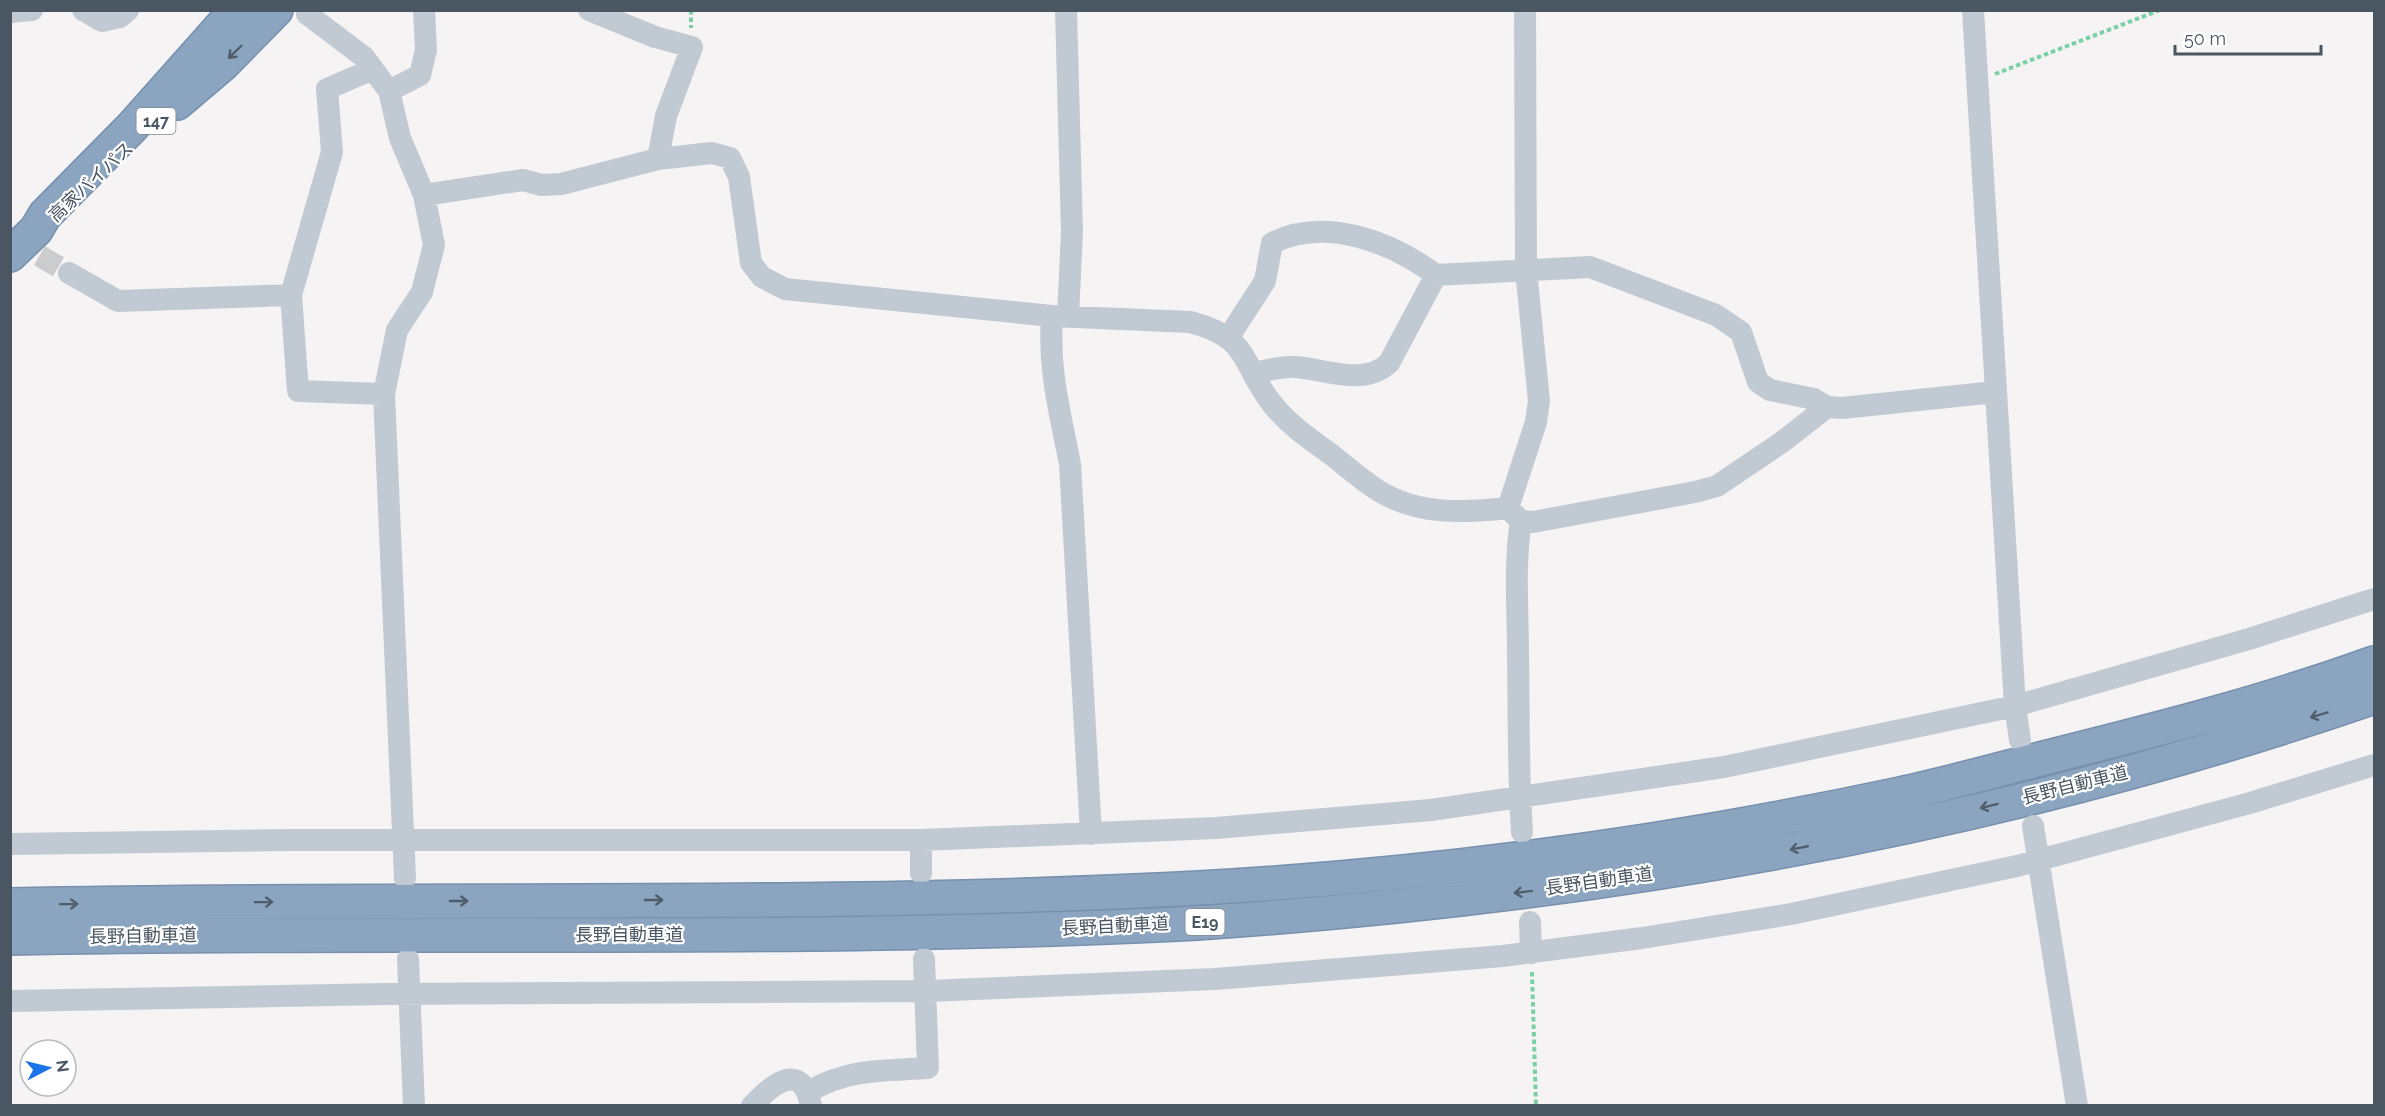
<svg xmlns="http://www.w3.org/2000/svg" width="2385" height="1116" viewBox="0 0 2385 1116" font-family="Raleway,'Noto Sans JP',sans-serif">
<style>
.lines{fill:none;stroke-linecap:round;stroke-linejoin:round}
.minor-tunnel{stroke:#caccce;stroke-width:22;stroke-dasharray:22 11;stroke-linecap:butt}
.highway-casing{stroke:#7690ad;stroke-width:36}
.path{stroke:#7ad0a6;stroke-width:4;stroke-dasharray:4.5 3;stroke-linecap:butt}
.minor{stroke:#c1cad2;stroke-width:22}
.highway{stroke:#8ba5c1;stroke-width:33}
.oneway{stroke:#505e6b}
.labels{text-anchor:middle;stroke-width:4.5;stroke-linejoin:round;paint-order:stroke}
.shield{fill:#fff;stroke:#808990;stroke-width:1.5}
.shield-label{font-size:16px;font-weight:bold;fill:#4a5661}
.street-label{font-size:18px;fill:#4a5661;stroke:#fff}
</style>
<rect width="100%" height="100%" fill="#f5f3f3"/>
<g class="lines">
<path class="minor-tunnel" d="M 11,239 L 69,273"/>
<defs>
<path id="highway" d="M 177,103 L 223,64 L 276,10
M 10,255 L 36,230 L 45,215 L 132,127 L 236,10
M 10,905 C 406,896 803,909 1199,888 C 1434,875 1670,843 1900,794 C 1951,783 2001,769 2052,756 C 2160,729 2269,701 2374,663
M 10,938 C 319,931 627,939 935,932 C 1027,930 1119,928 1211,922 C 1604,895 2001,826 2374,697"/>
</defs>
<use href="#highway" class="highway-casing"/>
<path class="path" d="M 691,10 L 691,28
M 1995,74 L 2160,10
M 1532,972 L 1536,1106"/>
<path class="minor" d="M 83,10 L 102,21 L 120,17 L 128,10
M 589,10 L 655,37 L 692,47 L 666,116 L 658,159
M 1066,10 L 1072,232 L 1068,316
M 1973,10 L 2015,706 L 2020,740
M 10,12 L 32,10
M 307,14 L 364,57 L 389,91 L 400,138 L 424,195 L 434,245 L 422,292 L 397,330 L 384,394 L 405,878
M 373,69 L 327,89 L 332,152 L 291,295 L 298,391 L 384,394
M 389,91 L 420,75 L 426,50 L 424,10
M 424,195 L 523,180 L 542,185 L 561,184 L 658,159 L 712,153 L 730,158 L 739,177 L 751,263 L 762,277 L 785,289 L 1052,316 L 1190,322 C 1252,338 1240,364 1273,405 C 1289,425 1311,440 1332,455 C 1347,467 1363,481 1379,491 C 1418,515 1464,513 1508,508 L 1521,521 L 1533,522 L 1695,492 L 1717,486 L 1782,442 L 1827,407 L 1842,408 L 1995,392
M 69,273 L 118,301 L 291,295
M 1436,275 L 1590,267 L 1716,315 L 1741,332 L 1758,382 L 1770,390 L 1814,399 L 1827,407
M 1052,316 C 1048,370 1060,412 1070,464 L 1091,834
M 1228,338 L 1265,281 L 1272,243 C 1326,216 1391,242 1436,275 L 1389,363 C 1363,387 1326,369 1295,367 C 1281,366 1268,370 1254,373
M 1508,508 L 1536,422 L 1539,401 L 1526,270 L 1525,10
M 1521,521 C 1514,564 1518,610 1518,654 C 1519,713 1518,773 1522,832
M 2033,826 L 2077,1106
M 921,840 L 921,873
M 10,844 L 284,840 L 921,840 L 1216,828 L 1431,810 L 1724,767 L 2015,706 L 2249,639 L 2374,599
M 1530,922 L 1531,953
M 408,959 L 414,1106
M 10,1001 L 385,994 L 927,991 L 1215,979 L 1503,956 L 1642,938 L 1791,914 L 2017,866 L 2250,803 L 2374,765
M 808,1092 C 849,1068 883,1071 928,1068 L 924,959
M 752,1106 C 773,1083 802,1060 811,1106"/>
<use href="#highway" class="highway"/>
</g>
<defs><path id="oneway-shaft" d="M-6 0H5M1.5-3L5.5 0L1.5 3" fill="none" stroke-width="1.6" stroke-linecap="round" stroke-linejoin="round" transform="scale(1.5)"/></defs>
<g class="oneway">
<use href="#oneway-shaft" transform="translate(235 52) rotate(136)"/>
<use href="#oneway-shaft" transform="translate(2319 715) rotate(163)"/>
<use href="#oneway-shaft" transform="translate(1989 806) rotate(166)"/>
<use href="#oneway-shaft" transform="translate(1799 848) rotate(169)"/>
<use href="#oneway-shaft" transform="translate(1523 892) rotate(173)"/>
<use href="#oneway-shaft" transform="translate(654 900)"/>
<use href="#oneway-shaft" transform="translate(459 901)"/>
<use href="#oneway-shaft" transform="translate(264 902) rotate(-1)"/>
<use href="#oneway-shaft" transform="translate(69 904) rotate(-1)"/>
</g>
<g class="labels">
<g class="shield">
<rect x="136.5" y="108" width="39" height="26" rx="4.5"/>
<rect x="1185.5" y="909" width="39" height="26" rx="4.5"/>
</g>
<g class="shield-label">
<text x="156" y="127">147</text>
<text x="1205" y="928">E19</text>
</g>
<g class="street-label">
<text transform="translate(91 182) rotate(-43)" y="6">高家バイパス</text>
<text transform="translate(2075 785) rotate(-14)" y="6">長野自動車道</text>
<text transform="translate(1599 881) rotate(-8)" y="6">長野自動車道</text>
<text transform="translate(1115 926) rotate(-3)" y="6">長野自動車道</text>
<text x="629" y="941">長野自動車道</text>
<text transform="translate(143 936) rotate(-1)" y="6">長野自動車道</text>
</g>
</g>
<rect width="2385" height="1116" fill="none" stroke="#4a5661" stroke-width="24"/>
<g transform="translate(48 1068) rotate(83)"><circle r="28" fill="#ffffff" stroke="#b7bbc0" stroke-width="1.5"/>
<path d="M0-4.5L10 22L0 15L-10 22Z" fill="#1a73e8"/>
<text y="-9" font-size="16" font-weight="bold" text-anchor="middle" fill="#4a5661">N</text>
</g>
<path d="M2175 45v9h146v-9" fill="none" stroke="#4a5661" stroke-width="3"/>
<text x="2184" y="45" font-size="18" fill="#4a5661" stroke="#ffffff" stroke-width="4.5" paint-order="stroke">50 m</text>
</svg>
